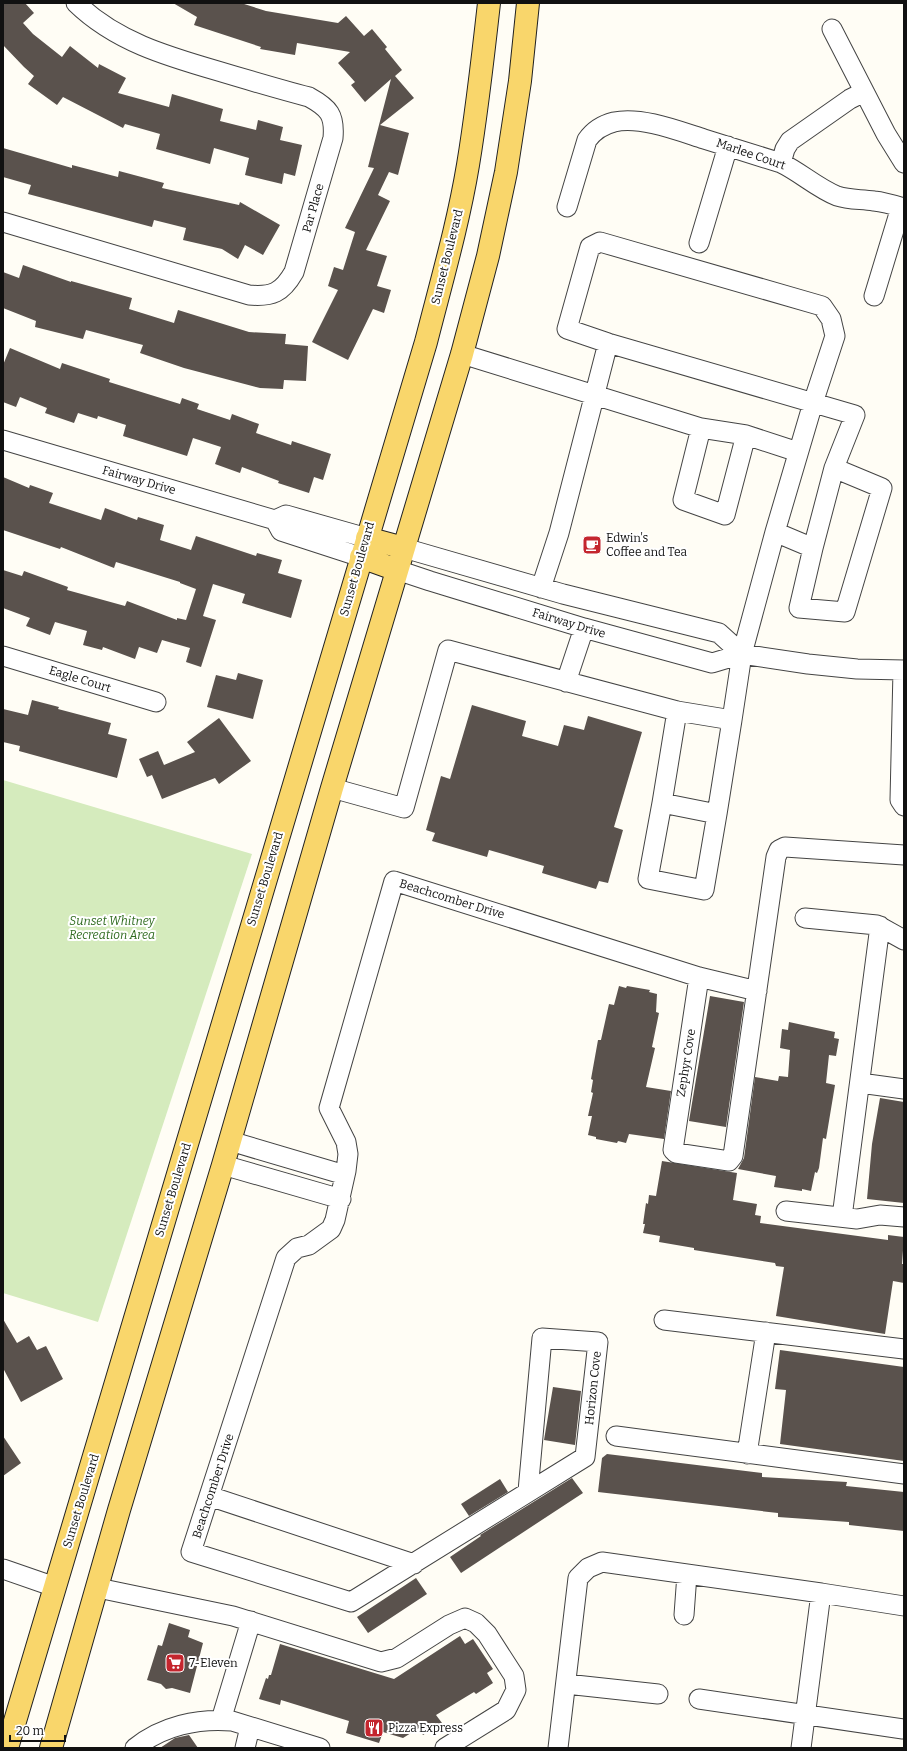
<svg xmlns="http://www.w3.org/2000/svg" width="907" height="1751" viewBox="0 0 907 1751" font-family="Bitter,serif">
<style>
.green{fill:#d5ebbd}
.building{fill:#5a524d}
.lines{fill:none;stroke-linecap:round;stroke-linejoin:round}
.minor-casing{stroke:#444;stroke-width:21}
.major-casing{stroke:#222;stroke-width:24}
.minor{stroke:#fff;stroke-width:19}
.major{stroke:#f9d66b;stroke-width:22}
.labels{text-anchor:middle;stroke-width:4;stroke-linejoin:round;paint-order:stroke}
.street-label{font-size:12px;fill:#111;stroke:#fff}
.poi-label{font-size:12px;fill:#111;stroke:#fff;text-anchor:start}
.park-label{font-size:12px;font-style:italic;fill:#2f6b1f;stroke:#fff}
</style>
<rect width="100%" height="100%" fill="#fffdf5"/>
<path class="green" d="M 3,780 L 252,854 L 98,1322 L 3,1293 Z"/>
<path class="building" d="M 3,3 L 25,3 L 34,13 L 23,23 L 33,34 L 62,57 L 70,46 L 98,68 L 99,64 L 126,78 L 118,93 L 169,107 L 172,94 L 223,109 L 220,121 L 256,130 L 258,120 L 283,127 L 280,140 L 302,145 L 295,176 L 284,173 L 282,184 L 245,175 L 249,158 L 214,148 L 210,164 L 156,149 L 160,134 L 125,124 L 123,128 L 63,97 L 57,105 L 28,84 L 34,76 L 24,67 L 3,45 Z
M 173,3 L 241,3 L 266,11 L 338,23 L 346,16 L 364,36 L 372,29 L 387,47 L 385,49 L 402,70 L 395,76 L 414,98 L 380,125 L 409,133 L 398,175 L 389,172 L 378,195 L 390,201 L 366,250 L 387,256 L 377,286 L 391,290 L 384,313 L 373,309 L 348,360 L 312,342 L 338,290 L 328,286 L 334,267 L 343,270 L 355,232 L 345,228 L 374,168 L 368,167 L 391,79 L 365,102 L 351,85 L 355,82 L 338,63 L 350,52 L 297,43 L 295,55 L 260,49 L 261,47 L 194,25 L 197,17 Z
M 3,148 L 72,168 L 72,165 L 118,177 L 119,171 L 164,183 L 162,188 L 239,205 L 240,202 L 280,225 L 263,255 L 245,245 L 238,259 L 222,249 L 183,240 L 186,228 L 154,220 L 152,227 L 28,194 L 31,185 L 3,177 Z
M 23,265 L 71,282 L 71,281 L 132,298 L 129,309 L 174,323 L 178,310 L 249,332 L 286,334 L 285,344 L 308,346 L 306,381 L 284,380 L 283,389 L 260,388 L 184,368 L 140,353 L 143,345 L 86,330 L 83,339 L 35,327 L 36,321 L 3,308 L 3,272 L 19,278 Z
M 10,348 L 60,369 L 62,363 L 110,379 L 109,382 L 180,404 L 182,398 L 199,404 L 197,409 L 230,420 L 232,414 L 259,424 L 256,433 L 291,445 L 292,441 L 331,454 L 323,480 L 314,477 L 309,493 L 278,483 L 279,481 L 242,467 L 240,473 L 215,464 L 221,447 L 193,438 L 187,456 L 123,436 L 126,425 L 98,416 L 97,419 L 78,413 L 74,423 L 45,413 L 47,408 L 20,397 L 16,407 L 3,402 L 3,365 Z
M 3,477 L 29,488 L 30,485 L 53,493 L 49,503 L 101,520 L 105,508 L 137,520 L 138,517 L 164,525 L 160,540 L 191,550 L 196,536 L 256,556 L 257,553 L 282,560 L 278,573 L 302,580 L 291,618 L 242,603 L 245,594 L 213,584 L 203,616 L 216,620 L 201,667 L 186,662 L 190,648 L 162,640 L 157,653 L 139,647 L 135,659 L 103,647 L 102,650 L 83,645 L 87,631 L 55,622 L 50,635 L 26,626 L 30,618 L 3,608 L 3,570 L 22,576 L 24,571 L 68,587 L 67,590 L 125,606 L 127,601 L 177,620 L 177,618 L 186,620 L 196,589 L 180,583 L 180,582 L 116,562 L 114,568 L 61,547 L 60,549 L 3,530 Z
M 238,673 L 263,680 L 253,719 L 207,707 L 216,675 L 236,680 Z
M 32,700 L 59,707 L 58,709 L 111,723 L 108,734 L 127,739 L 117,778 L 19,751 L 20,746 L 3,742 L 3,709 L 28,715 Z
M 472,705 L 526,721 L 522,736 L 558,746 L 564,725 L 584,730 L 588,716 L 642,732 L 614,827 L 623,830 L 608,883 L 599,881 L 596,889 L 542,873 L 544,866 L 489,850 L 487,857 L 432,841 L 435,833 L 426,830 L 441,776 L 450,779 Z
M 219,718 L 251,761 L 219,784 L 215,778 L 162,799 L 152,775 L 147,777 L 139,759 L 158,751 L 164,765 L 195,752 L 187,742 Z
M 619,986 L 626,988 L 627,986 L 650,990 L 649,992 L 657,994 L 656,1012 L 659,1013 L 652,1047 L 655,1048 L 646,1087 L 671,1091 L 664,1139 L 629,1134 L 626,1143 L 618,1141 L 617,1143 L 596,1139 L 596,1137 L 588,1135 L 592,1116 L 588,1116 L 593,1093 L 591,1092 L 593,1080 L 591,1079 L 598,1040 L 601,1040 L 609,1004 L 614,1005 Z
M 710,996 L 744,1002 L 726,1127 L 689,1121 Z
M 789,1022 L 835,1032 L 834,1038 L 839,1039 L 836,1056 L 829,1055 L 826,1083 L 835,1085 L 826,1139 L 823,1138 L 819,1168 L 817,1173 L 815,1172 L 811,1191 L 802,1189 L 802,1191 L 774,1187 L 776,1176 L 738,1169 L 744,1158 L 755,1077 L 778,1081 L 779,1076 L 788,1077 L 790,1050 L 780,1048 L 782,1029 L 788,1030 Z
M 880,1098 L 904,1102 L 904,1203 L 867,1199 L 872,1144 Z
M 662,1161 L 737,1173 L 733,1200 L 757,1204 L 755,1215 L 761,1216 L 760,1223 L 888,1240 L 888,1235 L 904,1237 L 902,1264 L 904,1264 L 904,1283 L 893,1281 L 885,1334 L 776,1316 L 784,1267 L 776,1266 L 775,1263 L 694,1250 L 694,1248 L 659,1242 L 660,1236 L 643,1233 L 645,1224 L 643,1224 L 646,1203 L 648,1204 L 649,1195 L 656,1196 Z
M 3,1319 L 17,1343 L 29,1336 L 37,1350 L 46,1346 L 63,1379 L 21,1402 L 3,1368 Z
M 780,1350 L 904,1367 L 904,1461 L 780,1444 L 786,1390 L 775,1389 Z
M 553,1387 L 581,1391 L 575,1445 L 544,1440 Z
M 3,1436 L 21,1463 L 3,1476 Z
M 607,1454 L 762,1473 L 762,1477 L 847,1482 L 846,1486 L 904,1492 L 904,1531 L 849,1525 L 849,1522 L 778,1517 L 778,1513 L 598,1492 L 602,1458 Z
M 572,1478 L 583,1493 L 461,1573 L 450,1557 L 481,1536 L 480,1535 Z
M 500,1479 L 508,1492 L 469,1516 L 461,1504 Z
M 416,1578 L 427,1594 L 368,1633 L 357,1617 Z
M 169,1623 L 190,1630 L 188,1637 L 203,1643 L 190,1693 L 172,1688 L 166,1689 L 161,1684 L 147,1680 L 158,1645 L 162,1646 Z
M 460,1636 L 465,1644 L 473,1639 L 493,1669 L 487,1673 L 493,1683 L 476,1694 L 474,1692 L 436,1715 L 442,1723 L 423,1735 L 419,1728 L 403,1738 L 383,1732 L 379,1743 L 346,1733 L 349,1721 L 281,1700 L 280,1705 L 259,1699 L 266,1678 L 268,1679 L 269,1675 L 271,1675 L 280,1644 L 394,1679 Z
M 189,1735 L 198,1748 L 160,1748 L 175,1738 Z"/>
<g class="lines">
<defs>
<path id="minor" d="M 832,29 L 886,134 L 904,163
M 781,163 L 785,149 L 790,141 L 850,99 L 864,92
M 567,207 L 587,140 C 594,130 602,125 614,122 C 641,116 679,131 704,139 C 730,147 755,155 781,163 C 800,172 817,188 837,196 C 849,200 861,199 874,201 C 884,202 894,205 904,208
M 3,222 L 249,295 C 272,297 282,293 294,272 L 333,138 C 335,115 329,108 309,97 C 278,89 248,80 218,71 C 166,56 115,41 76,3
M 699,243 L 728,146
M 874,296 L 901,207
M 608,343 L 567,329 L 590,247 L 600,242 L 822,306 L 831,319 L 835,336 L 813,403 L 775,532
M 462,354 L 701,428 L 683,500 L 725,515 L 746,435 L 798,452
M 701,428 L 746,435
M 3,440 L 275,520 L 286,515 L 367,538
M 275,520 L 281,531 L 361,557
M 404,548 L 563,594 L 719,633 L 742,654
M 397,570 L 430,581 L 584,628 L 712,663 L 742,654 L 808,664 L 857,669 L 904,670
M 541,588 L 559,533 L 608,343 L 855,415 L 834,468
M 3,656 L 156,702
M 903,670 L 900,800 L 904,806
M 566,682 L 584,628
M 332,788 L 404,808 L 448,650 L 677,711 L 732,720 L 742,654 L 775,532 L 813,548 L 799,608 L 845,612 L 882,488 L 834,468 L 813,548
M 662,803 L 648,879 L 704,890 L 717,814 L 662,803 L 677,711
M 717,814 L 732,720
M 805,918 L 877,925 L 904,940
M 699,977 L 673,1150 L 676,1153 L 729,1161 L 733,1156 L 776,857 L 779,850 L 785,847 L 904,855
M 860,1083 L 904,1089
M 230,1141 L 345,1175
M 223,1165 L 341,1199
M 786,1211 L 857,1219 L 880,1215 L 904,1217
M 842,1217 L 880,926
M 664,1320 L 904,1349
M 616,1436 L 904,1474
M 747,1454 L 766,1332
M 528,1491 L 542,1338 L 598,1342 L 585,1457 L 351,1602 L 191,1552 L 286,1258 L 297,1248 L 309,1245 L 331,1229 L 335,1220 L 346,1171 L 348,1154 L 346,1142 L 329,1108 L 394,881 L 699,977 L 757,991
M 209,1496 L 414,1564
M 3,1569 L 55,1587
M 98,1588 L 233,1616 L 381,1662 L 397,1658 L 449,1625 L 465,1618 L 476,1623 L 487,1634 L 514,1676 L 516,1690 L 506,1710 L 445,1748
M 821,1593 L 904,1606
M 684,1615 L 687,1574
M 566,1684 L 658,1694
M 699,1699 L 903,1729
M 221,1720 L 251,1621
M 135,1748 C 162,1726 198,1718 232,1721 L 320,1748
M 245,1748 L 250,1727
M 558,1748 L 578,1578 L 588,1568 L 602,1562 L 821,1593 L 801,1748"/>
<path id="major" d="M 367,538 L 404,548
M 361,557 L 397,570
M 7,1748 L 426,342 C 441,283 458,225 468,165 C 477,111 483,57 489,3
M 51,1748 L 119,1510 L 223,1165 L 332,788 L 462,354 L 488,256 L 506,172 L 520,81 L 528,3"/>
</defs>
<use href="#minor" class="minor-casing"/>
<use href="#major" class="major-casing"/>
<use href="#minor" class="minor"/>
<use href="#major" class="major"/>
</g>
<defs>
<symbol id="cafe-square" viewBox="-11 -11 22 22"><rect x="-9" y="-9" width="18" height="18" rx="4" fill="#c4262e" stroke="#fff"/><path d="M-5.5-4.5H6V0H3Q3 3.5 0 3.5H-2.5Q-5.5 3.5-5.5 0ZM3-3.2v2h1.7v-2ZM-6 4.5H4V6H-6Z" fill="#fff"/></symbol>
<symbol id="supermarket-square" viewBox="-11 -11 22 22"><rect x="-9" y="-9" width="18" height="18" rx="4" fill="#c4262e" stroke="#fff"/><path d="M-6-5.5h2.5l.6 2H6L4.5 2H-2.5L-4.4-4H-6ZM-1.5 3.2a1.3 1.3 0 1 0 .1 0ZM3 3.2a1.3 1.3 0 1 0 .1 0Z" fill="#fff"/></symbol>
<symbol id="restaurant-square" viewBox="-11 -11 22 22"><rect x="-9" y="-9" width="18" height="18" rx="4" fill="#c4262e" stroke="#fff"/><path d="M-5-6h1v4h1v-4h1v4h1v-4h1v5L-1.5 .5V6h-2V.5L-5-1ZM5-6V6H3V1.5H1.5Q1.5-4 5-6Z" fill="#fff"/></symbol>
</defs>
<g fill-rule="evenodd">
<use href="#cafe-square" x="581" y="534" width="22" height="22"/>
<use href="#supermarket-square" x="164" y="1652" width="22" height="22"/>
<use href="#restaurant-square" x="363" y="1717" width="22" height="22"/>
</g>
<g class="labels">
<g class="street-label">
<text transform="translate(751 154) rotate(19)" y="4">Marlee Court</text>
<text transform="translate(313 208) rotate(-74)" y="4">Par Place</text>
<text transform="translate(447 257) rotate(-76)" y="4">Sunset Boulevard</text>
<text transform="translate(139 480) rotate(16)" y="4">Fairway Drive</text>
<text transform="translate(357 569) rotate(-74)" y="4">Sunset Boulevard</text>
<text transform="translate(569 623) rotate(17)" y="4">Fairway Drive</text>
<text transform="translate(80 679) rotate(17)" y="4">Eagle Court</text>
<text transform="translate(265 879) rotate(-73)" y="4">Sunset Boulevard</text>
<text transform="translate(452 899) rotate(17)" y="4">Beachcomber Drive</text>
<text transform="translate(686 1063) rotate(-81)" y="4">Zephyr Cove</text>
<text transform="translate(173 1190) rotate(-73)" y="4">Sunset Boulevard</text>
<text transform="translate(593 1388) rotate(-84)" y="4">Horizon Cove</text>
<text transform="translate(213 1486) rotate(-72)" y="4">Beachcomber Drive</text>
<text transform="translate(81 1501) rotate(-73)" y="4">Sunset Boulevard</text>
</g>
<g class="poi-label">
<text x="606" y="542">Edwin's<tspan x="606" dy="14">Coffee and Tea</tspan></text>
<text x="189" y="1667">7-Eleven</text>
<text x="388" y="1732">Pizza Express</text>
</g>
<g class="park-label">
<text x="112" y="925">Sunset Whitney<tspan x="112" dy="14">Recreation Area</tspan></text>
</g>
</g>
<rect width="907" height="1751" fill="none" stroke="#111111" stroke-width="8"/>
<path d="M10 1735v6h55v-6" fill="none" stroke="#111111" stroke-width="2"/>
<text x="16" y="1735" font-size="12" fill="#111111" stroke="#ffffff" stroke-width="3" paint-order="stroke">20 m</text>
</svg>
